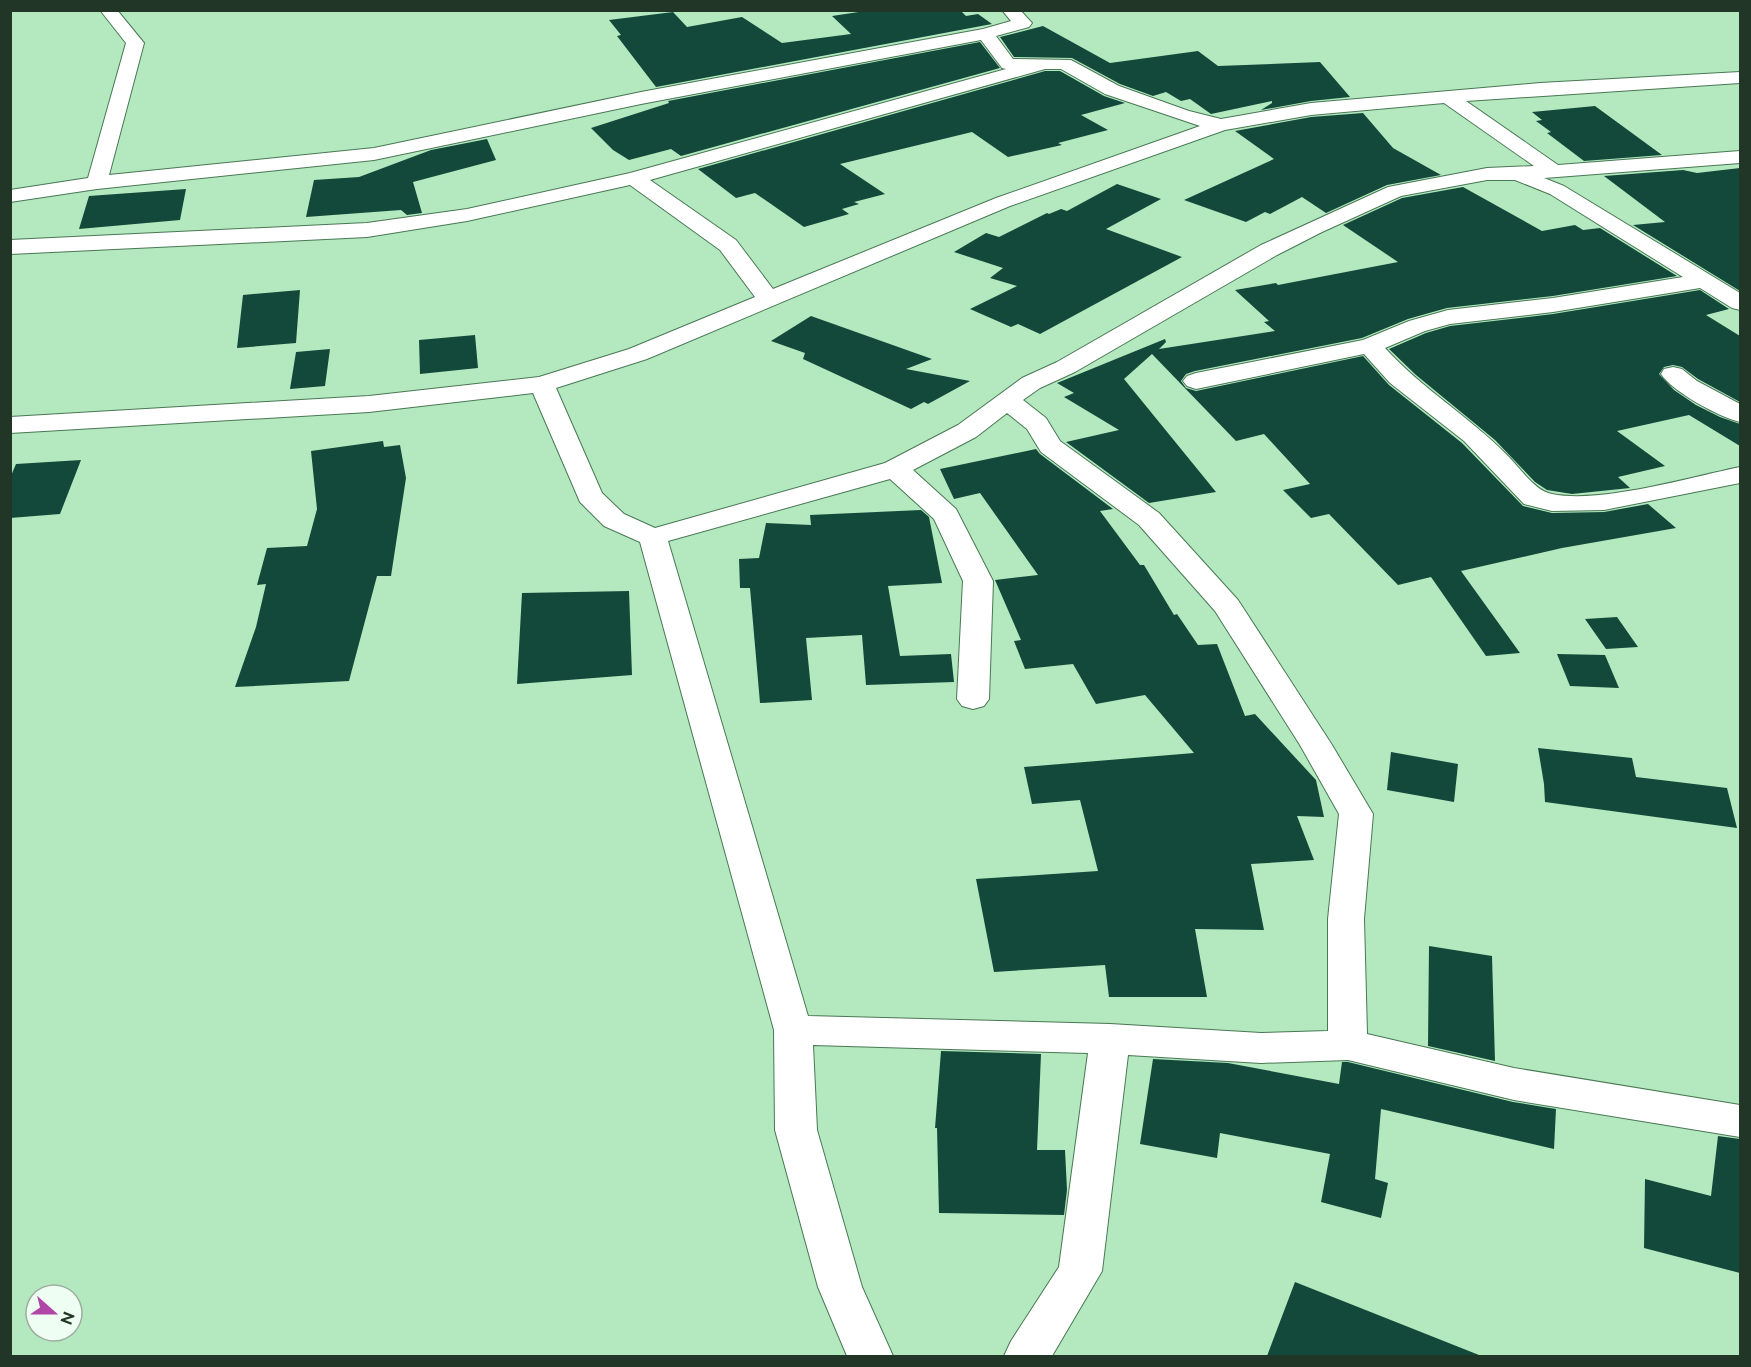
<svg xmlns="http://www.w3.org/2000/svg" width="1751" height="1367" viewBox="0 0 1751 1367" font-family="Raleway,sans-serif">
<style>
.building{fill:#13493a}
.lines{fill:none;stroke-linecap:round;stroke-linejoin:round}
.street-casing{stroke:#487854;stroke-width:2}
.street{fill:#fff;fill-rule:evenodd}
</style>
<rect width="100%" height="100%" fill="#b4e8bf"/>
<path class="building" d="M 872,10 L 960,10 L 966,16 L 978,14 L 992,24 L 656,87 L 617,36 L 621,35 L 609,20 L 673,12 L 687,27 L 742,17 L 782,43 L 851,34 L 832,16 Z
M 1043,26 L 1110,63 L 1198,51 L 1218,66 L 1320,62 L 1350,97 L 1311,101 L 1261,110 L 1272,103 L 1272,101 L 1211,114 L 1190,99 L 1181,101 L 1166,92 L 1153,96 L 1120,84 L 1072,58 L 1014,57 L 1000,37 Z
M 980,42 L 1000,68 L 681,156 L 671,149 L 629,160 L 613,150 L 591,128 L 669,103 L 668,101 Z
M 1045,71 L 1060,71 L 1104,96 L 1125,103 L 1081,115 L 1108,130 L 1058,143 L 1062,145 L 1008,157 L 972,132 L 840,164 L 885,194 L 854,202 L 859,204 L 842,209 L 849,214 L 804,227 L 755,193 L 736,198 L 698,169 Z
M 1595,106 L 1662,155 L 1584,161 L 1547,133 L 1551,132 L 1536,121 L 1542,120 L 1532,112 Z
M 1363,113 L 1393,148 L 1441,175 L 1387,185 L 1326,213 L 1302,197 L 1270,214 L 1265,212 L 1246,222 L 1184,200 L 1274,159 L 1235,131 L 1311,117 Z
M 487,139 L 496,160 L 413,182 L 422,213 L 407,215 L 401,210 L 306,217 L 314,180 L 359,177 L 431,150 Z
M 1740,168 L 1740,291 L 1633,225 L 1665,222 L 1604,176 L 1683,170 L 1697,173 Z
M 1117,184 L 1161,199 L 1106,229 L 1182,257 L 1040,334 L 1018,324 L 1011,327 L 970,309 L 1017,286 L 990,278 L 1003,268 L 954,252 L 986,233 L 999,237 L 1047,213 L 1049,214 L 1061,209 L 1067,211 Z
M 1463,187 L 1542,231 L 1575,225 L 1583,230 L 1600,228 L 1677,276 L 1553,296 L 1447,308 L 1408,319 L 1362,338 L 1195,371 L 1186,374 L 1181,381 L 1186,388 L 1196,391 L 1363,356 L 1389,385 L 1462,443 L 1523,506 L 1552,513 L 1604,512 L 1648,504 L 1676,528 L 1562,548 L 1461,571 L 1520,653 L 1486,656 L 1431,577 L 1398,585 L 1329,514 L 1311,518 L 1283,490 L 1310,484 L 1264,434 L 1236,441 L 1152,354 L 1124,379 L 1216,492 L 1149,503 L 1066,442 L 1119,430 L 1064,397 L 1074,393 L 1057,383 L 1165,339 L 1166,342 L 1159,349 L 1275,331 L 1264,322 L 1269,321 L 1235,290 L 1276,283 L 1278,285 L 1398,262 L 1343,225 L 1402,198 Z
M 186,189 L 180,220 L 79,229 L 89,196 Z
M 300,290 L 296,343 L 237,348 L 243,295 Z
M 1700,290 L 1729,309 L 1706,315 L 1740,336 L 1740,402 L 1698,379 L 1682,367 L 1673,365 L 1664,367 L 1659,374 L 1674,390 L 1696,405 L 1720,417 L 1740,424 L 1740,446 L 1689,415 L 1617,431 L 1665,466 L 1618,477 L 1630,488 L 1572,494 L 1547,490 L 1535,482 L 1495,440 L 1416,375 L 1389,349 L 1426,333 L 1450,326 L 1553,314 Z
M 811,316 L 932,359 L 906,369 L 970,381 L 928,404 L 924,402 L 911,409 L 803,359 L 805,353 L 771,341 Z
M 475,335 L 478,368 L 420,374 L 419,340 Z
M 330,349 L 325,386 L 290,389 L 296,352 Z
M 383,441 L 384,447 L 400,445 L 406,478 L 391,576 L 377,576 L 349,681 L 235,687 L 256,627 L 266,584 L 257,585 L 267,548 L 307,546 L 317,509 L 311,451 Z
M 1036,449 L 1040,454 L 1113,509 L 1100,511 L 1140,565 L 1144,565 L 1174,615 L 1177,614 L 1198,645 L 1217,644 L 1245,716 L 1255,714 L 1316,780 L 1324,817 L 1297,816 L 1314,860 L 1251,864 L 1264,930 L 1195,929 L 1207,997 L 1109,997 L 1105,965 L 994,972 L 976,879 L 1098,871 L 1080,800 L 1032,804 L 1024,767 L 1194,753 L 1145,695 L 1096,704 L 1073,664 L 1025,669 L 1014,641 L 1021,640 L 995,580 L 1038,575 L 980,493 L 954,499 L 940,469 Z
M 81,460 L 60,514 L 10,518 L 10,478 L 16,464 Z
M 921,510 L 929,517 L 942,583 L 888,586 L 900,656 L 951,654 L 954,682 L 866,685 L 862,635 L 806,638 L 812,700 L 760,703 L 750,588 L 740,588 L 739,559 L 759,558 L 766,523 L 811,525 L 810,515 Z
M 629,591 L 632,675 L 517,684 L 522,593 Z
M 1617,617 L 1638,647 L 1606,649 L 1585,619 Z
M 1557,654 L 1605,655 L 1619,688 L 1570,686 Z
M 1538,748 L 1632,758 L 1636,777 L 1727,788 L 1737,828 L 1545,802 L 1544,784 Z
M 1391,752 L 1458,764 L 1454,802 L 1387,790 Z
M 1429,946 L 1492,956 L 1495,1061 L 1428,1046 Z
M 941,1051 L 1041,1054 L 1037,1150 L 1065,1150 L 1067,1190 L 1064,1215 L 939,1213 L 937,1128 L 935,1128 Z
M 1153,1059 L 1228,1063 L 1339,1084 L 1342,1062 L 1348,1062 L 1513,1102 L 1556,1109 L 1554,1149 L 1381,1109 L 1375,1179 L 1388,1183 L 1381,1218 L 1321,1202 L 1330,1154 L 1220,1133 L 1217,1158 L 1140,1144 Z
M 1718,1136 L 1740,1139 L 1740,1273 L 1644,1248 L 1645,1179 L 1711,1196 Z
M 1295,1282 L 1479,1355 L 1479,1356 L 1267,1356 Z"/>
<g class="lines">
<defs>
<path id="street" d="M 100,10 L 117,10 L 144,43 L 109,175 L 374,148 L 641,92 L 983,29 L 1011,21 L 1002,10 L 1020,10 L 1032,23 L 1029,27 L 996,36 L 1013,59 L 1071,60 L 1119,86 L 1189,111 L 1221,119 L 1311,103 L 1540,83 L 1740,72 L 1740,83 L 1466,101 L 1558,165 L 1740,151 L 1740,163 L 1544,178 L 1564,186 L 1740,293 L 1740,310 L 1732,308 L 1700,288 L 1553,312 L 1450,324 L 1425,331 L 1385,348 C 1422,389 1470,417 1508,456 C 1520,468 1535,491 1552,494 C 1600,504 1691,477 1740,467 L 1740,483 L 1604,510 L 1552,511 L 1524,504 L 1464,441 L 1390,383 L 1364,354 L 1196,389 L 1187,386 L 1183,381 L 1187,376 L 1196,373 L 1363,340 L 1409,321 L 1448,310 L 1553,298 L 1683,277 L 1550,194 L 1515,180 L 1487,180 L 1401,196 L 1322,232 L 1277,255 L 1075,372 L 1040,388 L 1023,400 L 1046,418 L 1060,441 L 1159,513 L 1238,600 L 1332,745 L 1373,814 L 1364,919 L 1367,1034 L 1514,1068 L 1740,1105 L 1740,1137 L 1514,1100 L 1348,1060 L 1261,1063 L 1128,1055 L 1102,1271 L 1052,1356 L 1004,1356 L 1011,1341 L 1059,1267 L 1088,1053 L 813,1045 L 817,1130 L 862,1287 L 893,1356 L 847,1356 L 818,1287 L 775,1130 L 774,1030 L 640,542 L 604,526 L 580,502 L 533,393 L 369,412 L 10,433 L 10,417 L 369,396 L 539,377 L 629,349 L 755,297 L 720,250 L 630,185 L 467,221 L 367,237 L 10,254 L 10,240 L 367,223 L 467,209 L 630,173 L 1006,69 L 1002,68 L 981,40 L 641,104 L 374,160 L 97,189 L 10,202 L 10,190 L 88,178 L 126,43 ZM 1045,69 L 1061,69 L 1105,94 L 1200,126 L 996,198 L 773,289 L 736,240 L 650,180 ZM 1444,103 L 1534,166 L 1487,168 L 1388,187 L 1261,245 L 1057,362 L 1022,378 L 958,425 L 885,463 L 655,528 L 624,514 L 602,493 L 556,388 L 647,359 L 1010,206 L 1225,130 L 1311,115 ZM 1007,413 L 1027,429 L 1041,452 L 1139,525 L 1215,611 L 1300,745 L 1339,814 L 1328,919 L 1328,1031 L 1261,1033 L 1110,1024 L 808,1016 L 668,541 L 890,479 L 934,519 L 963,581 L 957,699 L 962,706 L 973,709 L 984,706 L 989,699 L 993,581 L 956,509 L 913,470 L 976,437 Z
M 1673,367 L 1682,369 L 1697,381 L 1740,404 L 1740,422 C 1719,417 1673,392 1661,374 L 1664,369 Z"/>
</defs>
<use href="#street" class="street-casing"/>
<use href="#street" class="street"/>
</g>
<rect width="1751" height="1367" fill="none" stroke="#213626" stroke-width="24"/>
<g transform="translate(54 1313) rotate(111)"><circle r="28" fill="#effef2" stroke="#9daea0" stroke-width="1.5"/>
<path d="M0-4.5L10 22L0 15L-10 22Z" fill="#b046a7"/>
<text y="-9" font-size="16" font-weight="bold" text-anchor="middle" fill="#213626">N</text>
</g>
</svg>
